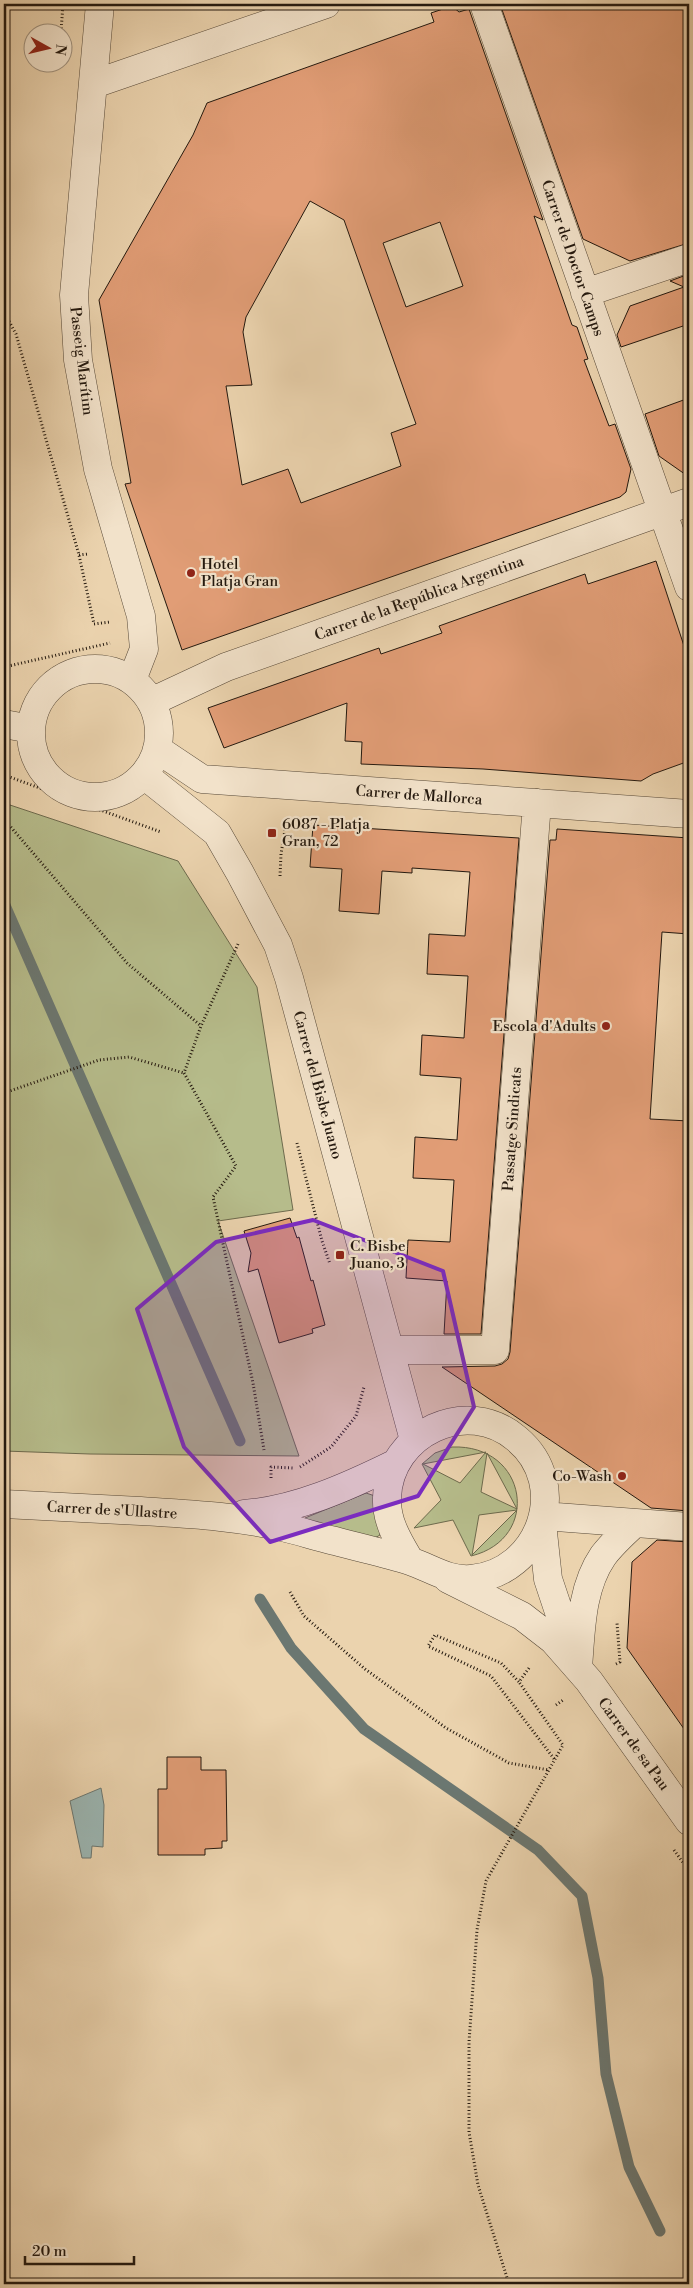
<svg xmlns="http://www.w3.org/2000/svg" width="693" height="2288" viewBox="0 0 693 2288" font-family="'Libre Bodoni',serif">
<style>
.green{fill:#b6bc8b;stroke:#6d6a4d;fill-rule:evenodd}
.water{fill:#9bb6b3;stroke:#6b7771}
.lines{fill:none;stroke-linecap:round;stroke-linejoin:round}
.stream{stroke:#6b7771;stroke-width:11}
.building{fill:#e19d76;stroke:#24190f;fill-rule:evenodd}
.minor-casing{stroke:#564837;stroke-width:29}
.path{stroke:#24190f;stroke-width:3;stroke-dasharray:1 2.5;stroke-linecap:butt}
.minor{stroke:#f2e2ca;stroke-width:28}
.marked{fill:#7b2cbf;fill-opacity:0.2;stroke:#7b2cbf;stroke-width:4;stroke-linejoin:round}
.poi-dot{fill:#8f2418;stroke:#f2e2ca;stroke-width:2}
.labels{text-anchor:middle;stroke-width:4.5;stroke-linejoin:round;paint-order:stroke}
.street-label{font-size:15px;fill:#24190f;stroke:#f2e2ca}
.poi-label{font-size:15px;fill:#24190f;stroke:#f2e2ca;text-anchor:start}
</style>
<rect width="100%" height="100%" fill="#ebd3ae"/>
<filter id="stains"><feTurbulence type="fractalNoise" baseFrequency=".004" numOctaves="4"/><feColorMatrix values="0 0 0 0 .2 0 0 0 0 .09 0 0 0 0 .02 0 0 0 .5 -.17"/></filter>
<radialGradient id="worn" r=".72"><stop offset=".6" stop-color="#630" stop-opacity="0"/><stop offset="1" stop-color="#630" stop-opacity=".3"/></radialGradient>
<path class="green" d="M 4,803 L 178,861 L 257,987 L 293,1210 L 218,1221 L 299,1456 L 90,1454 L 4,1451 Z
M 452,1447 C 528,1444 542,1539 471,1556 L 453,1520 L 414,1528 L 441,1500 L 422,1464 L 435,1453 ZM 486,1452 L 460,1483 L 423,1464 ZM 487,1453 L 517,1509 L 481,1492 ZM 517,1510 L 472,1555 L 479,1515 Z
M 366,1493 L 375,1496 L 380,1535 L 373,1539 L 305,1523 L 305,1518 Z"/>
<path class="water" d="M 101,1788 L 104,1805 L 103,1847 L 92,1846 L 91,1858 L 82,1858 L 70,1801 Z"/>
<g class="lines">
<path class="stream" d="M 4,903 L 240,1441
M 260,1599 L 291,1648 L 364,1729 L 538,1850 L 582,1896 L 598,1978 L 606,2074 L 629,2167 L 660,2231"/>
</g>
<path class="building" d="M 500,4 L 689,4 L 689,243 L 630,261 L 583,239 Z
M 452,6 L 459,12 L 469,9 L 543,220 L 534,216 L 572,325 L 577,327 L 588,359 L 584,360 L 609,426 L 615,424 L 631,469 L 626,492 L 620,497 L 182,650 L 125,484 L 131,483 L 99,300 L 193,135 L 207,103 L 434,22 L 431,13 ZM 310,201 L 344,220 L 416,424 L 391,433 L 401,466 L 301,503 L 288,469 L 242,485 L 226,386 L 252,385 L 243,332 L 246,317 ZM 440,222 L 463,286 L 406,307 L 383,243 Z
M 689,274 L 689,324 L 621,347 L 617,335 L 630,306 L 684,287 L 670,281 Z
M 689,398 L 689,477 L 659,456 L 645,414 Z
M 656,561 L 689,661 L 689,761 L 653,774 L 641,781 L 483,769 L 361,764 L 362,742 L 345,741 L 347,703 L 224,748 L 208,708 L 379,648 L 381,654 L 442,633 L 439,626 L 585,574 L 588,584 Z
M 313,825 L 519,838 L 481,1334 L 444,1334 L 447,1281 L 406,1278 L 408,1240 L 450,1242 L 454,1180 L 413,1178 L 415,1137 L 457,1140 L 461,1078 L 420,1075 L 422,1035 L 464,1038 L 468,976 L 427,974 L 429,934 L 465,936 L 470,872 L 412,868 L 412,873 L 382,871 L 379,914 L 339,911 L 342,869 L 310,867 Z
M 557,829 L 689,838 L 689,934 L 662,932 L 650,1119 L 689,1121 L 689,1511 L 651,1508 L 442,1367 L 495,1366 L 502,1364 L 508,1359 L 510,1352 L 550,840 L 556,840 Z
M 290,1218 L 297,1238 L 299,1237 L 311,1281 L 313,1280 L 325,1325 L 312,1329 L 313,1333 L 279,1343 L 258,1269 L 248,1272 L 251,1253 L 244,1231 Z
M 657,1540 L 689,1542 L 689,1736 L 627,1648 L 632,1562 Z
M 167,1757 L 201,1757 L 201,1770 L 226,1770 L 227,1841 L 222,1841 L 222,1848 L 205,1849 L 205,1855 L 158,1855 L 158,1789 L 167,1789 Z"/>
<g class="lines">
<defs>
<path id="minor" d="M 100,4 L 74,295 L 78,360 L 98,469 L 141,616 L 144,649 L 132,680
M 484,4 L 689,587
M 94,84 L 326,4
M 585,293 L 689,258
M31 733a64 64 0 1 1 128 0a64 64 0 1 1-128 0Z
M 151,702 L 226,667 L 689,502
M 4,724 L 31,729
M 157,749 L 202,779 L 689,814
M 144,775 L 217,833 L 240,873 L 278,945 L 289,978 L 414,1440
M 390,1350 L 495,1350 L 537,803
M 4,1504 C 49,1506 95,1509 141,1511 C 188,1514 235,1516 282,1527 C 300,1531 317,1537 335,1541 C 360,1548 386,1553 410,1561 C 431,1568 448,1581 471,1579 C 540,1573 572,1485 517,1439 C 467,1396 389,1433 387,1498 C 386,1522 399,1542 410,1561
M 244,1514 C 296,1510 347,1487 394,1464
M 543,1516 L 689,1527
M 542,1523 L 548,1579 L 574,1657
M 448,1579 L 522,1616 L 553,1640 L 589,1681 L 689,1821
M 578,1668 C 581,1630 581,1588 603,1556 C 612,1544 624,1533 635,1523"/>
</defs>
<use href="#minor" class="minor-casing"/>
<path class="path" d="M 61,32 L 63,4
M 4,312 L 16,334 L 79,555 L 94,624 L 110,622
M 79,555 L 88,554
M 4,667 L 110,643
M 4,775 L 161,832
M 4,819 L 127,963 L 201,1026
M 280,876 L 281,854 L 287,818
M 238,944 L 201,1026 L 184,1073 L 236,1166 L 213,1197 L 253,1383 L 264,1450
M 4,1093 L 99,1060 L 129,1057 L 184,1073
M 297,1143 L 322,1241 L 330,1264
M 300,1467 L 331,1447 L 356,1416 L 364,1387
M 271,1478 L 271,1467 L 294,1468
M 290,1592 L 304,1616 L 365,1669 L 446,1728 L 509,1763 L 549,1770
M 616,1664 L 620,1662 L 617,1623
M 529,1668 L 519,1682 L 501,1663 L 435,1635 L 428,1646 L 491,1676 L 555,1760
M 556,1705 L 563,1700
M 674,1850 L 689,1871
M 509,2284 L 478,2185 L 469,2132 L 469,2042 L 477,1930 L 486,1881 L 563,1745 L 519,1682"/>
<use href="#minor" class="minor"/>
</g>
<path class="marked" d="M 313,1220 L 443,1271 L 474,1407 L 418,1496 L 270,1542 L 184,1447 L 137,1309 L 216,1242 Z"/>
<g class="poi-dot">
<circle cx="191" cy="573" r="5"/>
<rect x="267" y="828" width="10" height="10" rx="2.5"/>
<circle cx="606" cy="1026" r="5"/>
<rect x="335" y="1250" width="10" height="10" rx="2.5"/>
<circle cx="622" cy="1476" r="5"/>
</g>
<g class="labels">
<g class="street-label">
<text transform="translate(573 258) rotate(71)" y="5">Carrer de Doctor Camps</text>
<text transform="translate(82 361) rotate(83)" y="5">Passeig Marítim</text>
<text transform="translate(419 598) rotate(-20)" y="5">Carrer de la República Argentina</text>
<text transform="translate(419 795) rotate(4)" y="5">Carrer de Mallorca</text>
<text transform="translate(318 1085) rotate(75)" y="5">Carrer del Bisbe Juano</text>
<text transform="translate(512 1129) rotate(-86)" y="5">Passatge Sindicats</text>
<text transform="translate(112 1510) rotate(3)" y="5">Carrer de s'Ullastre</text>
<text transform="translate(634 1744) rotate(54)" y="5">Carrer de sa Pau</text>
</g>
<g class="poi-label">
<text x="201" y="569">Hotel<tspan x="201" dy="17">Platja Gran</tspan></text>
<text x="282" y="829">6087 - Platja<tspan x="282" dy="17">Gran, 72</tspan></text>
<text x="596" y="1031" text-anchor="end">Escola d'Adults</text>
<text x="350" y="1251">C. Bisbe<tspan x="350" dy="17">Juano, 3</tspan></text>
<text x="612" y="1481" text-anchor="end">Co-Wash</text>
</g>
</g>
<rect width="693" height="2288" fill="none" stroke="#ebd3ae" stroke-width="20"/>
<rect x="5" y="5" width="683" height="2278" fill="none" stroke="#24190f" stroke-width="2.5"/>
<rect x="10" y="10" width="673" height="2268" fill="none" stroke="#24190f"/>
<g transform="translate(48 48) rotate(98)"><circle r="24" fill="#f2e2ca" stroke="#a0927f"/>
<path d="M0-4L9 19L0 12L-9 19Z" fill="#8f2418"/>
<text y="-8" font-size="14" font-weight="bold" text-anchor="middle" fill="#24190f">N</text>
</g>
<path d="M25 2256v8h109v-8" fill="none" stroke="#24190f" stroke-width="2.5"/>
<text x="32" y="2256" font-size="15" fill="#24190f" stroke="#f2e2ca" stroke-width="4" paint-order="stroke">20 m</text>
<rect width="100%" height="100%" filter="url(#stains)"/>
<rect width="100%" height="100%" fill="url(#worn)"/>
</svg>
